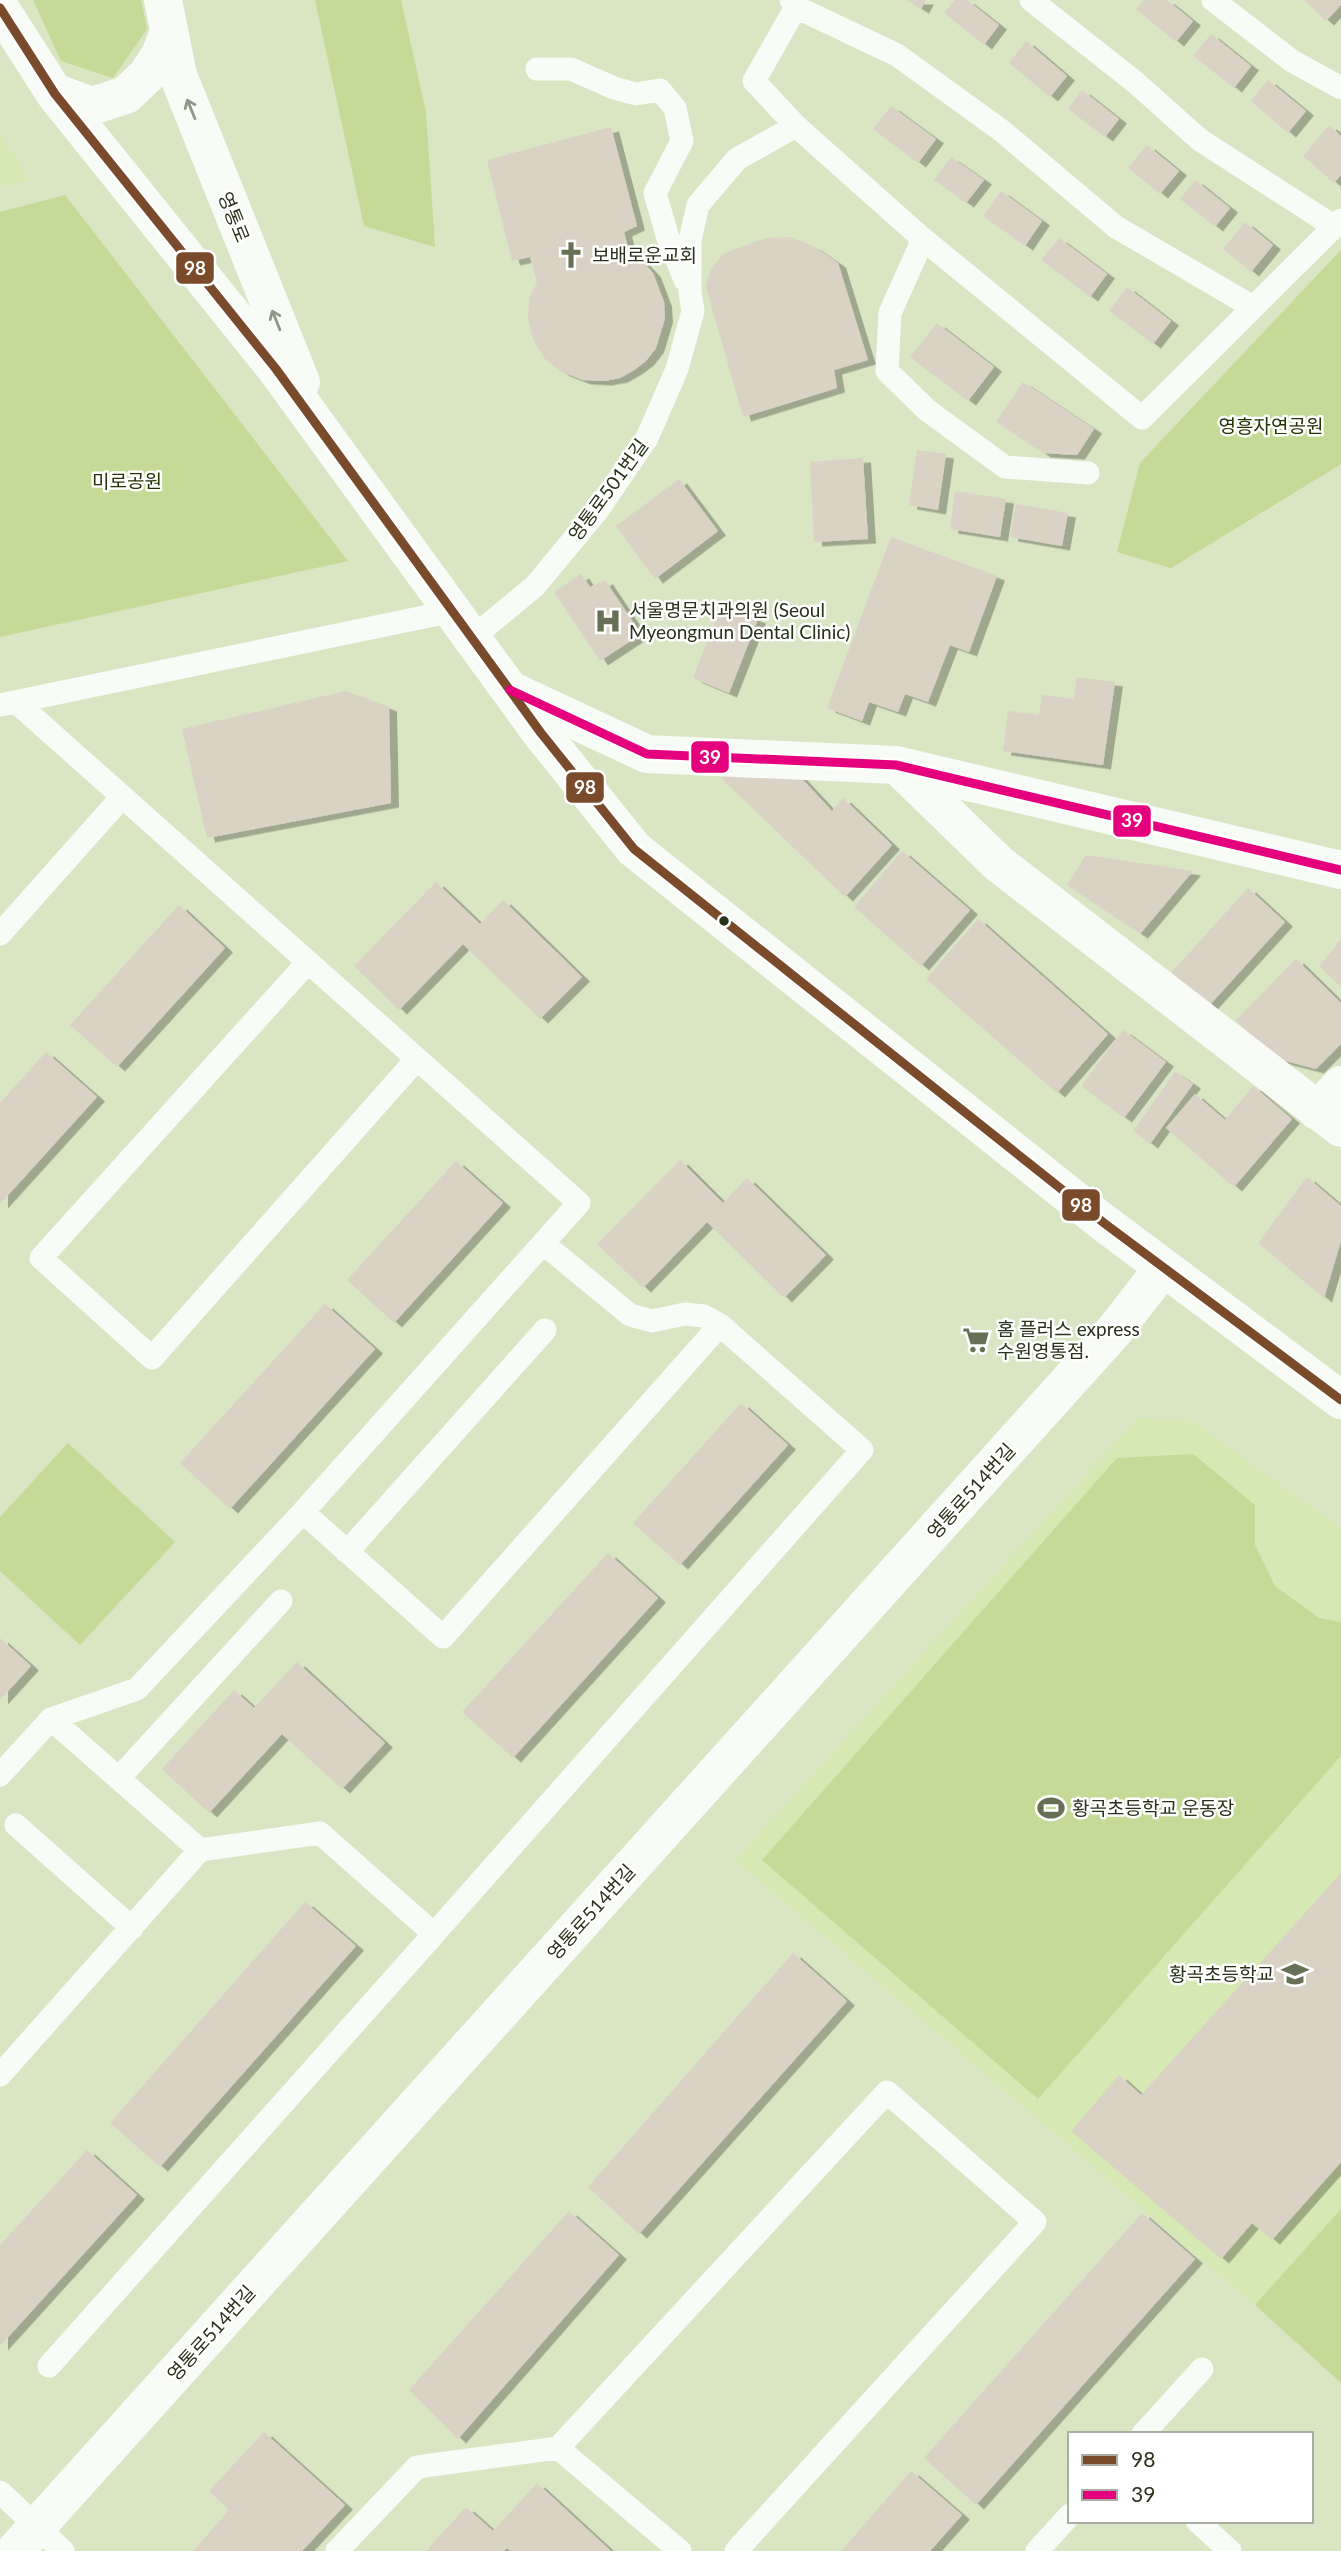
<svg xmlns="http://www.w3.org/2000/svg" width="1341" height="2551" viewBox="0 0 1341 2551" font-family="Lato,'Noto Sans KR',sans-serif">
<style>
.built{fill:#d6e8b3}
.green{fill:#c4da96}
.building{fill:#dbd2c6;filter:url(#shadow)}
.lines{fill:none;stroke-linecap:round;stroke-linejoin:round}
.lane{stroke:#f9fbf6;stroke-width:23}
.street{stroke:#f9fbf6;stroke-width:38}
.secondary{stroke:#f9fbf6;stroke-width:38}
.bus-1-casing{stroke:#fff;stroke-width:14}
.bus-2-casing{stroke:#fff;stroke-width:14}
.bus-1{stroke:#7a4b2a;stroke-width:9}
.bus-2{stroke:#e5007d;stroke-width:9}
.oneway{stroke:#929688}
.bus-dot{fill:#2a3119;stroke:#fff;stroke-width:2.5}
.labels{text-anchor:middle;stroke-width:5;stroke-linejoin:round;paint-order:stroke}
.street-label{font-size:19px;fill:#2a3119;stroke:#fff}
.poi-label{font-size:19px;fill:#2a3119;stroke:#fff;text-anchor:start}
.park-label{font-size:19px;fill:#263200;stroke:#fff}
.line-badge{stroke:#fff;stroke-width:2.5}
.badge-label{font-size:19px;text-anchor:middle;font-weight:bold;fill:#fff}
</style>
<defs>
<filter id="shadow"><feDropShadow dx="8" dy="4.5" stdDeviation="0" flood-color="#0004"/></filter>
</defs>
<rect width="100%" height="100%" fill="#d9e5c3"/>
<path class="built" d="M 0,134 L 30,180 L 0,186 Z
M 1138,1418 L 1193,1421 L 1341,1529 L 1341,2209 L 1255,2305 L 735,1860 Z"/>
<path class="green" d="M 33,0 L 141,0 L 147,29 L 113,78 L 61,61 Z
M 315,0 L 401,0 L 426,112 L 435,247 L 364,226 Z
M 65,195 L 348,561 L 0,637 L 0,212 Z
M 1341,250 L 1341,464 L 1171,568 L 1117,552 L 1140,463 Z
M 68,1443 L 175,1542 L 80,1645 L 0,1571 L 0,1517 Z
M 1193,1454 L 1255,1505 L 1255,1545 L 1275,1586 L 1319,1618 L 1341,1622 L 1341,1756 L 1038,2099 L 762,1860 L 1117,1458 Z
M 1341,2209 L 1341,2383 L 1255,2305 Z"/>
<path class="building" d="M 906,0 L 926,0 L 921,9 Z
M 955,0 L 967,0 L 999,25 L 984,45 L 944,13 Z
M 1144,0 L 1167,0 L 1193,21 L 1176,42 L 1136,9 Z
M 1304,0 L 1341,0 L 1341,5 L 1326,21 Z
M 1211,34 L 1251,66 L 1234,88 L 1193,56 Z
M 1026,41 L 1067,76 L 1050,97 L 1009,63 Z
M 1268,80 L 1306,111 L 1288,133 L 1251,101 Z
M 1082,90 L 1119,119 L 1105,137 L 1068,109 Z
M 891,106 L 936,139 L 918,163 L 873,129 Z
M 1329,125 L 1341,136 L 1341,175 L 1334,183 L 1303,156 Z
M 611,127 L 637,226 L 624,232 L 629,252 L 642,261 L 653,273 L 664,302 L 665,318 L 656,348 L 646,361 L 634,370 L 620,378 L 604,381 L 583,380 L 562,372 L 545,359 L 533,340 L 528,319 L 529,298 L 537,283 L 530,257 L 512,261 L 487,160 Z
M 1147,145 L 1179,171 L 1160,194 L 1128,168 Z
M 951,157 L 984,180 L 966,203 L 934,180 Z
M 1195,180 L 1230,208 L 1215,227 L 1180,199 Z
M 1001,191 L 1042,221 L 1025,246 L 983,216 Z
M 1245,222 L 1273,245 L 1251,272 L 1223,249 Z
M 789,237 L 813,246 L 838,263 L 868,360 L 834,370 L 837,388 L 743,417 L 706,287 L 710,271 L 723,254 L 765,238 Z
M 1059,238 L 1107,274 L 1090,297 L 1041,260 Z
M 1127,287 L 1171,321 L 1153,344 L 1109,311 Z
M 937,323 L 994,367 L 968,401 L 910,357 Z
M 1023,382 L 1094,429 L 1077,455 L 1043,453 L 996,422 Z
M 917,450 L 946,454 L 938,510 L 909,505 Z
M 863,458 L 868,539 L 814,542 L 810,462 Z
M 679,479 L 718,531 L 655,579 L 616,526 Z
M 955,491 L 1006,499 L 1000,537 L 950,529 Z
M 1016,504 L 1068,513 L 1062,546 L 1010,537 Z
M 891,537 L 997,576 L 969,652 L 950,645 L 928,702 L 905,694 L 898,712 L 869,702 L 862,721 L 827,708 Z
M 581,574 L 590,587 L 605,580 L 641,634 L 600,661 L 554,592 Z
M 721,605 L 758,619 L 729,693 L 693,678 Z
M 1077,677 L 1115,682 L 1103,765 L 1003,751 L 1008,711 L 1039,715 L 1042,695 L 1074,699 Z
M 346,691 L 389,707 L 391,803 L 207,838 L 182,729 Z
M 744,759 L 793,769 L 832,811 L 843,798 L 892,845 L 845,897 L 721,778 Z
M 902,851 L 970,910 L 921,966 L 854,907 Z
M 1086,855 L 1193,871 L 1140,934 L 1067,885 Z
M 436,882 L 480,924 L 503,900 L 582,977 L 540,1019 L 463,944 L 399,1010 L 354,966 Z
M 1248,888 L 1285,922 L 1207,1008 L 1170,974 Z
M 179,905 L 225,948 L 117,1067 L 70,1025 Z
M 978,919 L 1108,1034 L 1057,1093 L 926,979 Z
M 1341,940 L 1341,987 L 1319,966 Z
M 1296,959 L 1341,1003 L 1341,1044 L 1316,1069 L 1274,1058 L 1236,1020 Z
M 1123,1030 L 1166,1062 L 1124,1118 L 1081,1086 Z
M 46,1052 L 97,1097 L 0,1204 L 0,1103 Z
M 1175,1072 L 1193,1084 L 1150,1144 L 1133,1131 Z
M 1253,1086 L 1292,1119 L 1234,1187 L 1166,1128 L 1195,1094 L 1225,1120 Z
M 680,1160 L 723,1203 L 747,1178 L 826,1255 L 784,1298 L 707,1222 L 643,1288 L 597,1244 Z
M 456,1161 L 503,1203 L 394,1323 L 347,1280 Z
M 1307,1177 L 1341,1206 L 1341,1241 L 1324,1298 L 1258,1243 Z
M 325,1304 L 375,1349 L 230,1509 L 180,1463 Z
M 741,1403 L 788,1445 L 680,1565 L 633,1523 Z
M 608,1553 L 658,1598 L 513,1758 L 462,1712 Z
M 0,1638 L 31,1666 L 0,1700 Z
M 297,1662 L 385,1743 L 342,1789 L 282,1734 L 209,1813 L 162,1769 L 234,1690 L 254,1708 Z
M 1341,1873 L 1341,2162 L 1272,2240 L 1252,2223 L 1221,2259 L 1071,2131 L 1119,2075 L 1141,2095 Z
M 305,1902 L 356,1946 L 160,2167 L 110,2123 Z
M 793,1953 L 847,2001 L 639,2234 L 588,2187 Z
M 87,2150 L 137,2195 L 0,2346 L 0,2245 Z
M 569,2211 L 619,2255 L 458,2439 L 409,2390 Z
M 1142,2213 L 1195,2259 L 976,2505 L 924,2458 Z
M 264,2432 L 345,2505 L 302,2551 L 193,2551 L 229,2510 L 209,2491 Z
M 911,2471 L 962,2515 L 930,2551 L 841,2551 Z
M 537,2483 L 611,2551 L 511,2551 L 507,2548 L 504,2551 L 426,2551 L 466,2507 L 493,2531 Z"/>
<g class="lines">
<path class="lane" d="M 791,0 L 796,7 L 897,55 L 1002,131 L 1116,227 L 1253,307
M 1031,0 L 1135,82 L 1200,140 L 1335,227
M 1213,0 L 1292,61 L 1341,88
M 537,69 L 571,69 L 614,88 L 636,94 L 660,90 L 675,108 L 682,141 L 655,193 L 668,238 L 685,280
M 796,126 L 923,239 L 1142,418 L 1341,220
M 923,239 L 890,313 L 887,371 L 927,410 L 1005,467 L 1088,473
M 472,638 L 535,586 L 597,511 L 647,438 L 677,369 L 693,311 L 690,293 L 690,240 L 698,205 L 737,159 L 796,126 L 754,81 L 796,7
M 0,705 L 453,611
M 0,934 L 122,797
M 308,962 L 41,1258 L 152,1358 L 416,1060
M 303,1512 L 443,1637 L 720,1325
M 347,1552 L 545,1330
M 51,1719 L 200,1850 L 320,1833 L 434,1934 L 862,1450 L 720,1325 L 704,1316 L 685,1314 L 652,1321 L 630,1315 L 544,1244
M 0,1775 L 51,1719 L 137,1689 L 303,1512 L 579,1203 L 16,702
M 119,1778 L 281,1601
M 16,1825 L 132,1928
M 0,2075 L 200,1850
M 49,2366 L 434,1934
M 1143,2434 L 1202,2369
M 558,2448 L 680,2551
M 0,2492 L 63,2551
M 1197,2521 L 1230,2551
M 337,2551 L 417,2467 L 558,2448 L 887,2092 L 1035,2222 L 736,2551
M 1037,2551 L 1070,2515"/>
<path class="street" d="M 510,690 L 647,754 L 896,765 L 1341,870
M 898,766 L 999,864 L 1341,1128
M 1317,1111 L 1341,1085"/>
<path class="secondary" d="M 163,0 L 178,75 L 301,382
M 0,8 L 55,94 L 276,369 L 541,733 L 634,849 L 1104,1223 L 1341,1400
M 54,92 L 92,106 L 126,95 L 146,76 L 160,55 L 169,32
M 15,2551 L 1115,1330 L 1163,1268"/>
<defs>
<path id="bus-1" d="M 0,8 L 55,94 L 276,369 L 541,733 L 634,849 L 1104,1223 L 1341,1400"/>
<path id="bus-2" d="M 510,690 L 647,754 L 896,765 L 1341,870"/>
</defs>
<use href="#bus-1" class="bus-1-casing"/>
<use href="#bus-2" class="bus-2-casing"/>
<use href="#bus-1" class="bus-1"/>
<use href="#bus-2" class="bus-2"/>
</g>
<defs><path id="oneway-shaft" d="M-6 0H5M1.5-3L5.5 0L1.5 3" fill="none" stroke-width="1.6" stroke-linecap="round" stroke-linejoin="round" transform="scale(1.75)"/></defs>
<g class="oneway">
<use href="#oneway-shaft" transform="translate(191 109) rotate(-112)"/>
<use href="#oneway-shaft" transform="translate(276 320) rotate(-112)"/>
</g>
<defs>
<symbol id="church-bare" viewBox="-9 -9 18 18"><path d="M-1.2-6h2.4v3.5h3.3v2.4h-3.3V6h-2.4V-.1h-3.3v-2.4h3.3Z" fill="#677054" stroke="#fff" stroke-width="2.5" paint-order="stroke"/></symbol>
<symbol id="hospital-bare" viewBox="-9 -9 18 18"><path d="M-5-5h3v3.5h4V-5h3V5h-3V1.5h-4V5h-3Z" fill="#677054" stroke="#fff" stroke-width="2.5" paint-order="stroke"/></symbol>
<symbol id="supermarket-bare" viewBox="-9 -9 18 18"><path d="M-6-5.5h2.5l.6 2H6L4.5 2H-2.5L-4.4-4H-6ZM-1.5 3.2a1.3 1.3 0 1 0 .1 0ZM3 3.2a1.3 1.3 0 1 0 .1 0Z" fill="#677054" stroke="#fff" stroke-width="2.5" paint-order="stroke"/></symbol>
<symbol id="stadium-bare" viewBox="-9 -9 18 18"><path d="M0-5a6.5 5 0 1 0 0 10a6.5 5 0 1 0 0-10ZM-3.5-1.8h7v3.6h-7Z" fill="#677054" stroke="#fff" stroke-width="2.5" paint-order="stroke"/></symbol>
<symbol id="school-bare" viewBox="-9 -9 18 18"><path d="M0-5L7-2L0 1L-7-2ZM-4 1L0 2.5L4 1V4Q0 6-4 4Z" fill="#677054" stroke="#fff" stroke-width="2.5" paint-order="stroke"/></symbol>
</defs>
<g fill-rule="evenodd">
<use href="#church-bare" x="552" y="236" width="38" height="38"/>
<use href="#hospital-bare" x="589" y="602" width="38" height="38"/>
<use href="#supermarket-bare" x="957" y="1321" width="38" height="38"/>
<use href="#stadium-bare" x="1032" y="1789" width="38" height="38"/>
<use href="#school-bare" x="1276" y="1955" width="38" height="38"/>
</g>
<circle class="bus-dot" cx="724" cy="921" r="6"/>
<g class="labels">
<g class="street-label">
<text transform="translate(234 217) rotate(68)" y="7">영통로</text>
<text transform="translate(608 490) rotate(-54)" y="7">영통로501번길</text>
<text transform="translate(971 1491) rotate(-48)" y="7">영통로514번길</text>
<text transform="translate(591 1912) rotate(-48)" y="7">영통로514번길</text>
<text transform="translate(211 2333) rotate(-48)" y="7">영통로514번길</text>
</g>
<g class="poi-label">
<text x="592" y="262">보배로운교회</text>
<text x="629" y="617">서울명문치과의원 (Seoul<tspan x="629" dy="22">Myeongmun Dental Clinic)</tspan></text>
<text x="997" y="1336">홈 플러스 express<tspan x="997" dy="22">수원영통점.</tspan></text>
<text x="1072" y="1815">황곡초등학교 운동장</text>
<text x="1274" y="1981" text-anchor="end">황곡초등학교</text>
</g>
<g class="park-label">
<text x="1271" y="433">영흥자연공원</text>
<text x="127" y="488">미로공원</text>
</g>
</g>
<g class="line-badge">
<rect x="175" y="251" width="40" height="34" rx="7" fill="#7a4b2a"/>
<rect x="690" y="740" width="40" height="34" rx="7" fill="#e5007d"/>
<rect x="565" y="771" width="40" height="33" rx="7" fill="#7a4b2a"/>
<rect x="1112" y="804" width="40" height="34" rx="7" fill="#e5007d"/>
<rect x="1061" y="1188" width="40" height="34" rx="7" fill="#7a4b2a"/>
</g>
<g class="badge-label">
<text x="195" y="275">98</text>
<text x="710" y="764">39</text>
<text x="585" y="794">98</text>
<text x="1132" y="827">39</text>
<text x="1081" y="1212">98</text>
</g>
<rect x="1068" y="2432" width="245" height="91" fill="#ffffff" stroke="#aaada3" stroke-width="2"/>
<rect x="1082" y="2455" width="35" height="10" fill="#7a4b2a" stroke="#aaada3" stroke-width="2"/>
<text x="1131" y="2467" font-size="21" fill="#2a3119">98</text>
<rect x="1082" y="2490" width="35" height="10" fill="#e5007d" stroke="#aaada3" stroke-width="2"/>
<text x="1131" y="2502" font-size="21" fill="#2a3119">39</text>
</svg>
